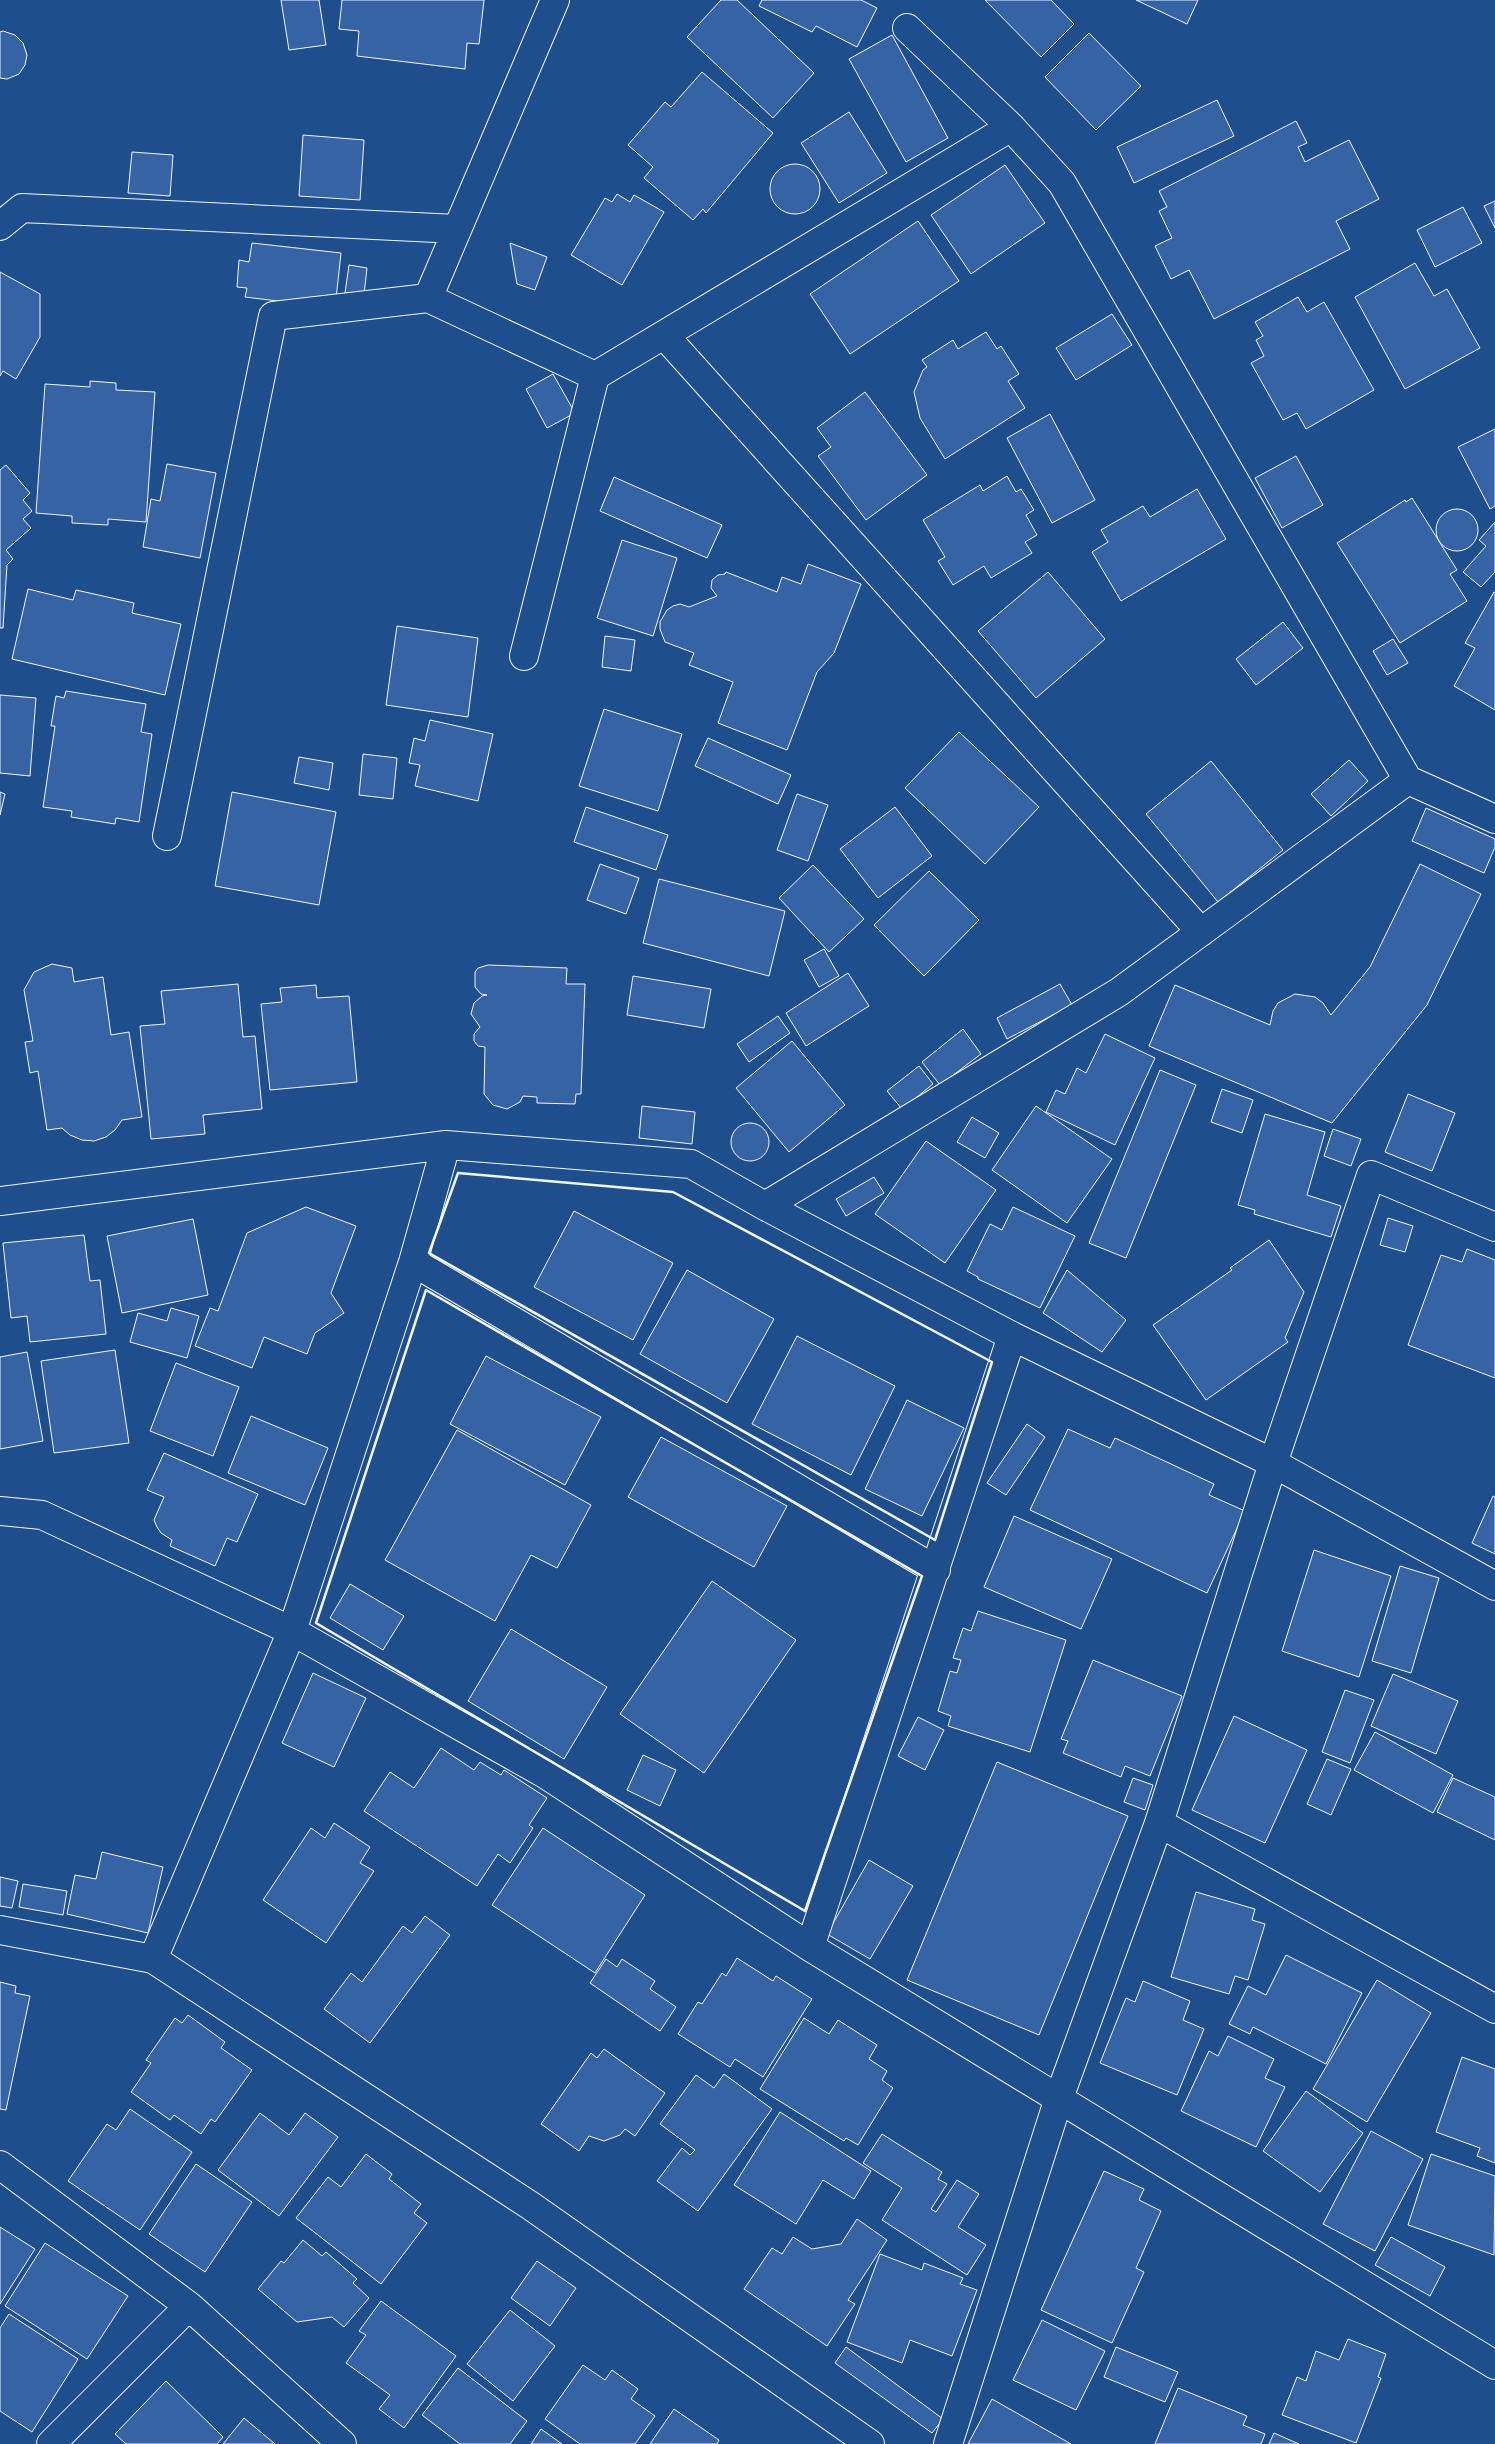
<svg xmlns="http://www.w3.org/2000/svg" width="1495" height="2444" viewBox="0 0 1495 2444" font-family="'Public Sans',sans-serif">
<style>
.building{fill:#3563a3;stroke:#f2f6ff}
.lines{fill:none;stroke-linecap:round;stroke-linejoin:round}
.street-casing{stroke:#f2f6ff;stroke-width:30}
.secondary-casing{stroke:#f2f6ff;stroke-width:30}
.street{stroke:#1f4e8c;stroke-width:28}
.secondary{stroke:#1f4e8c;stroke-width:28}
.wall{stroke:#f2f6ff;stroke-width:2.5}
</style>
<rect width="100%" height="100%" fill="#1f4e8c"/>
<path class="building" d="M 281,0 L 319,0 L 326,45 L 289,50 Z
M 342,0 L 484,0 L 479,44 L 467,43 L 465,69 L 357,56 L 359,31 L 339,29 Z
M 721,0 L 737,0 L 814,73 L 773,118 L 687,37 Z
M 762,0 L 861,0 L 877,8 L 857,47 L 816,26 L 812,32 L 759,6 Z
M 985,0 L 1051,0 L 1074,24 L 1041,57 Z
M 1136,0 L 1198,0 L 1187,24 Z
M 3,31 L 15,35 L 23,43 L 27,55 L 25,65 L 19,74 L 7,79 L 0,78 L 0,32 Z
M 1089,33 L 1141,86 L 1096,130 L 1045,77 Z
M 892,35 L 948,138 L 906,162 L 849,59 Z
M 702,72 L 773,133 L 706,213 L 703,209 L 693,220 L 644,178 L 653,167 L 628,145 L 665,102 L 671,107 Z
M 1217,100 L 1234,136 L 1134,183 L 1117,147 Z
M 849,112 L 887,173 L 839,203 L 801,143 Z
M 1296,121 L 1307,143 L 1298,147 L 1305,162 L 1349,140 L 1379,199 L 1336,221 L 1350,249 L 1214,319 L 1189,270 L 1171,279 L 1155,246 L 1172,238 L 1159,211 L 1167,207 L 1159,191 Z
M 303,135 L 364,140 L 360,200 L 299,196 Z
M 132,152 L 173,155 L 170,196 L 128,193 Z
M770 189a25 25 0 1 1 50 0a25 25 0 1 1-50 0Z
M 1005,165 L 1045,223 L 971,274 L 931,215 Z
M 617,194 L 630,202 L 634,195 L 664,212 L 622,285 L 571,255 L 605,198 L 612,202 Z
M 1495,201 L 1495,228 L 1484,206 Z
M 1463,207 L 1482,243 L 1435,267 L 1417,230 Z
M 918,221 L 959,281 L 850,354 L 810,294 Z
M 252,243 L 341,253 L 335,308 L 245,297 L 247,288 L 237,287 L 239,260 L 249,262 Z
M 510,243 L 547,257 L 535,290 L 517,284 Z
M 1415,263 L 1434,296 L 1447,289 L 1480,348 L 1405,389 L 1355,297 Z
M 349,265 L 367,268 L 364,295 L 345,293 Z
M 0,272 L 40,294 L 40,337 L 16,379 L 3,371 L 0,376 Z
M 1298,297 L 1307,312 L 1324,302 L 1374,390 L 1306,429 L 1297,413 L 1283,420 L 1251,363 L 1264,356 L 1256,340 L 1263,336 L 1255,322 Z
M 1112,314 L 1132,345 L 1076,380 L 1056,348 Z
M 986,332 L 997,349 L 1001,346 L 1019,374 L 1008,381 L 1025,408 L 945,459 L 920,418 L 914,392 L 923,370 L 927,367 L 922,360 L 953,340 L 958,349 Z
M 553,374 L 575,413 L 547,428 L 526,389 Z
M 90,381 L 116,383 L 116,390 L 155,392 L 146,522 L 108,519 L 108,525 L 72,523 L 72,516 L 36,513 L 45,384 L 90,387 Z
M 865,392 L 927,475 L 866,520 L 818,456 L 831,447 L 817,428 Z
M 1050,414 L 1095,500 L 1052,523 L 1007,438 Z
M 1495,429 L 1495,506 L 1490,509 L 1458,447 Z
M 1296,456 L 1323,505 L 1282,528 L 1255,478 Z
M 167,464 L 216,473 L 200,558 L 143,547 L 151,499 L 160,501 Z
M 6,465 L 30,493 L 23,500 L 32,511 L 23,519 L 31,528 L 6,550 L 13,559 L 7,565 L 3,628 L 0,628 L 0,470 Z
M 1007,476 L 1016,492 L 1021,489 L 1034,510 L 1026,515 L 1037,535 L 1025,542 L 1032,553 L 991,578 L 984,566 L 953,585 L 938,561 L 945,557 L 923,520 L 980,485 L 983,491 Z
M 614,477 L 722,525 L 707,558 L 600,511 Z
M 1197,489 L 1226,539 L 1121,601 L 1092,552 L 1108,542 L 1101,530 L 1143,506 L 1150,517 Z
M 1412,498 L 1457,570 L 1450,574 L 1467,601 L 1400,643 L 1337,543 L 1405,500 L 1406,502 Z
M1436 530a21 21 0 1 1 42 0a21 21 0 1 1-42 0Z
M 1495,522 L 1495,572 L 1481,587 L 1463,572 L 1486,546 L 1479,540 Z
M 622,540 L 677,558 L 653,636 L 597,618 Z
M 808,564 L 861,584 L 834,653 L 817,672 L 787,750 L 718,723 L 733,682 L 689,665 L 694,653 L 665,642 L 660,629 L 660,622 L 667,610 L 673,606 L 680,604 L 689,607 L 717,596 L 711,588 L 712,580 L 718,575 L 725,574 L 726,572 L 777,592 L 782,577 L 801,584 Z
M 1048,572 L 1105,639 L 1036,698 L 978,631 Z
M 28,589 L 73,600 L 76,590 L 134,603 L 132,613 L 181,624 L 165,695 L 12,659 Z
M 1494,592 L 1495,592 L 1495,710 L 1454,686 L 1475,648 L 1465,643 Z
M 1283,622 L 1303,648 L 1256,685 L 1236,659 Z
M 397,626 L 478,638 L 468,717 L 386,705 Z
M 605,636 L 635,640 L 631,671 L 602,667 Z
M 1393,639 L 1408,663 L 1387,675 L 1373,651 Z
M 66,691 L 146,704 L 141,732 L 152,734 L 139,822 L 116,818 L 115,824 L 71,817 L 72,811 L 43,807 L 55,726 L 51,726 L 56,696 L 64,698 Z
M 0,695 L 36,698 L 30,776 L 0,773 Z
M 604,709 L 682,734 L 658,811 L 579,786 Z
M 430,720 L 493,734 L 478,801 L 415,786 L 420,765 L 409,763 L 414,738 L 425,741 Z
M 959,732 L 1039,807 L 985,864 L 905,788 Z
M 708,738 L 791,775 L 778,804 L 695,766 Z
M 363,754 L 397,758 L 393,799 L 359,795 Z
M 299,757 L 333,763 L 329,790 L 294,783 Z
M 1349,760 L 1368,781 L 1331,816 L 1311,794 Z
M 1211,761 L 1283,850 L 1218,902 L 1146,814 Z
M 0,792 L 5,794 L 0,815 Z
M 232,792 L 336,812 L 319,905 L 215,886 Z
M 797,794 L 828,805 L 808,861 L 777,850 Z
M 586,807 L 668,835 L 656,870 L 574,842 Z
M 895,807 L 932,856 L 878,898 L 840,849 Z
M 1426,808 L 1495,839 L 1495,847 L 1484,873 L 1412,841 Z
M 600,864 L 639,878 L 626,914 L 587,900 Z
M 1420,864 L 1481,894 L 1427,1005 L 1332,1123 L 1149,1046 L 1175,985 L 1270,1025 L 1273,1011 L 1278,1003 L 1295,994 L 1315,997 L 1323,1003 L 1331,1015 L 1370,967 Z
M 813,865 L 864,919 L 829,952 L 779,898 Z
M 929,871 L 979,920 L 924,976 L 874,925 Z
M 659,879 L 785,911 L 769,976 L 643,943 Z
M 824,949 L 839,976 L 819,987 L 804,960 Z
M 52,964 L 72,968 L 74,982 L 103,977 L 111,1035 L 129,1032 L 142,1117 L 122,1120 L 115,1130 L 106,1137 L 94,1141 L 82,1140 L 70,1135 L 62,1128 L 47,1130 L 38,1071 L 30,1073 L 25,1042 L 33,1041 L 24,990 L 34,972 Z
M 488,965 L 567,968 L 566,984 L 585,984 L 581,1094 L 576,1094 L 575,1104 L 537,1103 L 537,1097 L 523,1096 L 520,1102 L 507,1109 L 493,1105 L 484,1094 L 485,1047 L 478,1046 L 474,1041 L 474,1034 L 480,1027 L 471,1014 L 474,1003 L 482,996 L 487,995 L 481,994 L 475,987 L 475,972 L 478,968 Z
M 848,973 L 869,1006 L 806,1046 L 786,1013 Z
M 633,976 L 711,989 L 704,1028 L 627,1015 Z
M 238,984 L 243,1037 L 255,1036 L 262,1109 L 203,1115 L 205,1134 L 151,1139 L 140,1026 L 165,1024 L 161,991 Z
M 1060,984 L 1072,1005 L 1007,1039 L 997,1018 Z
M 316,985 L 317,998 L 349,996 L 357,1082 L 270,1090 L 261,1004 L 282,1002 L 280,988 Z
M 778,1016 L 790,1033 L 749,1062 L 737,1044 Z
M 963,1029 L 981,1054 L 940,1085 L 922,1062 Z
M 1105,1034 L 1155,1058 L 1115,1145 L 1046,1112 L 1056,1090 L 1065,1094 L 1077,1068 L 1086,1073 Z
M 792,1041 L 845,1105 L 789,1152 L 736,1088 Z
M 919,1066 L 933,1084 L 902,1109 L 887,1091 Z
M 1160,1070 L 1196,1085 L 1126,1258 L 1089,1243 Z
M 1222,1089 L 1253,1100 L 1242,1133 L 1211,1122 Z
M 1408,1094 L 1455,1113 L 1432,1171 L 1385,1152 Z
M 642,1106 L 695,1112 L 692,1144 L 639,1138 Z
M 1036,1106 L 1112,1159 L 1067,1223 L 992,1170 Z
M 1265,1114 L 1325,1132 L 1307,1195 L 1341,1206 L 1331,1237 L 1254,1214 L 1255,1210 L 1238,1205 Z
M 972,1117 L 999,1133 L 985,1158 L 957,1142 Z
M731 1142a19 19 0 1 1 38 0a19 19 0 1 1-38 0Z
M 1333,1129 L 1361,1139 L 1351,1166 L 1324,1156 Z
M 926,1141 L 996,1190 L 945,1263 L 875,1214 Z
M 874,1177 L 884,1193 L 846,1216 L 836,1199 Z
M 306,1207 L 356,1226 L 331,1293 L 344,1313 L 315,1333 L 307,1354 L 264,1337 L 252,1368 L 195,1346 L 210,1308 L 218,1311 L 247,1233 Z
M 1013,1207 L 1075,1236 L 1040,1308 L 978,1279 L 978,1277 L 967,1271 L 990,1224 L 1002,1230 Z
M 574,1211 L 673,1263 L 633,1340 L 534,1287 Z
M 1388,1218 L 1413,1226 L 1405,1252 L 1380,1245 Z
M 193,1219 L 208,1295 L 122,1313 L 107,1236 Z
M 84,1235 L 90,1281 L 100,1280 L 106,1334 L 30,1342 L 27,1316 L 11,1318 L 3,1243 Z
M 1269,1240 L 1304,1292 L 1285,1338 L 1288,1342 L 1206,1400 L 1153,1325 L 1232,1270 L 1230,1268 Z
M 1467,1249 L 1495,1260 L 1495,1378 L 1408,1345 L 1441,1255 L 1462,1262 Z
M 687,1270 L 774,1319 L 727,1403 L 640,1354 Z
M 1067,1270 L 1126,1320 L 1102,1352 L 1043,1313 Z
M 171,1308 L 199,1316 L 187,1358 L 130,1342 L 138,1313 L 167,1321 Z
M 797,1336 L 895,1386 L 851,1475 L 752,1424 Z
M 115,1350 L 129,1443 L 54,1453 L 41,1361 Z
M 27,1352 L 43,1441 L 0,1449 L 0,1357 Z
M 486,1356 L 601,1417 L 565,1485 L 450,1424 Z
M 176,1363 L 239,1387 L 213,1456 L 150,1431 Z
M 907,1400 L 964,1428 L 922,1516 L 865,1489 Z
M 251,1416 L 328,1448 L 305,1505 L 228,1473 Z
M 1027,1424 L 1045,1437 L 1006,1495 L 987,1483 Z
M 1068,1429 L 1110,1448 L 1115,1438 L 1214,1484 L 1209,1495 L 1245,1511 L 1207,1593 L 1030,1510 Z
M 457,1430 L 591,1505 L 557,1568 L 531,1555 L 495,1621 L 385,1560 Z
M 661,1437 L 787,1506 L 754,1567 L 628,1497 Z
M 164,1453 L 258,1494 L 237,1542 L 227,1538 L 215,1566 L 170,1546 L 172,1540 L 161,1533 L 157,1527 L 154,1520 L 164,1497 L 147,1490 Z
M 1493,1496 L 1495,1497 L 1495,1554 L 1472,1543 Z
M 1014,1516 L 1112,1559 L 1081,1629 L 984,1587 Z
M 1314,1550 L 1391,1576 L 1359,1677 L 1282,1651 Z
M 1400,1566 L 1439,1578 L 1411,1673 L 1372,1661 Z
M 712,1581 L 796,1640 L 704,1773 L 620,1714 Z
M 350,1584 L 404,1616 L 383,1650 L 330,1618 Z
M 978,1611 L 1066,1640 L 1030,1752 L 948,1726 L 951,1716 L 938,1711 L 950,1671 L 957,1673 L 961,1660 L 953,1658 L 963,1628 L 971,1631 Z
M 511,1629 L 607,1687 L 564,1759 L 468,1701 Z
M 1093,1660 L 1182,1696 L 1150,1776 L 1125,1766 L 1121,1777 L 1063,1753 L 1068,1741 L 1061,1739 Z
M 313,1673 L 366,1698 L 334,1767 L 282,1743 Z
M 1393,1674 L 1458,1701 L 1436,1754 L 1371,1726 Z
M 1345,1690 L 1374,1700 L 1350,1763 L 1322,1752 Z
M 1234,1716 L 1307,1750 L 1265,1843 L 1192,1810 Z
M 918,1717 L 944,1730 L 925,1770 L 898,1756 Z
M 1375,1732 L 1453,1775 L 1433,1813 L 1354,1770 Z
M 441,1748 L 474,1770 L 480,1762 L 501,1775 L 504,1770 L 547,1798 L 529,1825 L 533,1828 L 510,1863 L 498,1854 L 477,1886 L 364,1811 L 390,1772 L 414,1788 Z
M 643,1755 L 676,1770 L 660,1806 L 627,1790 Z
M 1327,1759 L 1351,1769 L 1331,1815 L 1307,1804 Z
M 997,1762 L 1128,1816 L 1039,2035 L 907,1980 Z
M 1133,1778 L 1153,1785 L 1145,1810 L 1124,1802 Z
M 1453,1778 L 1495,1797 L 1495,1840 L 1437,1812 Z
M 334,1823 L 370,1847 L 360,1863 L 374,1871 L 326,1943 L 263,1900 L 311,1828 L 325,1838 Z
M 543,1828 L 645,1895 L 595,1973 L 492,1905 Z
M 102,1852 L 163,1867 L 148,1933 L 67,1914 L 75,1875 L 96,1879 Z
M 869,1860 L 913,1886 L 870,1959 L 827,1934 Z
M 0,1877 L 18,1881 L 12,1908 L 0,1906 Z
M 23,1884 L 67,1891 L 63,1915 L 19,1907 Z
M 1196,1892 L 1255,1909 L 1252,1920 L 1265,1924 L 1248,1980 L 1235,1976 L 1229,1994 L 1171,1977 Z
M 425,1916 L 450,1935 L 370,2043 L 324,2009 L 351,1973 L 362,1982 L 403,1926 L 412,1933 Z
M 1286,1955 L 1362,1993 L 1326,2064 L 1253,2027 L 1250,2034 L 1229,2024 L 1248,1986 L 1266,1995 Z
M 737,1958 L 773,1981 L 776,1976 L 812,1999 L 763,2077 L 735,2059 L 730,2067 L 678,2034 L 698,2002 L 702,2004 L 722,1973 L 726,1976 Z
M 606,1959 L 617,1967 L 622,1959 L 655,1981 L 650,1989 L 676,2007 L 660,2031 L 590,1983 Z
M 1377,1980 L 1431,2013 L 1367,2122 L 1313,2089 Z
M 1143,1981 L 1190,2001 L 1183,2020 L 1204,2029 L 1177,2095 L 1100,2063 L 1126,1998 L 1135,2002 Z
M 0,1982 L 16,1986 L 15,1993 L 30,1996 L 6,2110 L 0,2109 Z
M 188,2015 L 225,2042 L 221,2048 L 252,2070 L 215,2122 L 211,2119 L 201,2134 L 174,2115 L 170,2120 L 131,2092 L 151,2063 L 146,2060 L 175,2018 L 182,2023 Z
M 804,2018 L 829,2034 L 838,2020 L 877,2045 L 869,2059 L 887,2071 L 882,2080 L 893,2088 L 858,2145 L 846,2138 L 844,2141 L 760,2089 Z
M 1228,2036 L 1274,2059 L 1265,2078 L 1285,2087 L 1256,2147 L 1181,2111 L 1209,2051 L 1218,2056 Z
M 604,2049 L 665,2093 L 635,2136 L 625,2129 L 620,2135 L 604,2141 L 589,2136 L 579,2151 L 541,2124 L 591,2053 L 597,2058 Z
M 1462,2057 L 1495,2069 L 1495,2163 L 1477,2156 L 1480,2148 L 1436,2132 Z
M 724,2074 L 772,2109 L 698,2211 L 657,2181 L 682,2148 L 690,2155 L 695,2150 L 660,2124 L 696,2075 L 714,2088 Z
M 1306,2091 L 1363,2133 L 1320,2192 L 1263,2151 Z
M 130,2109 L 192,2152 L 140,2230 L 68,2181 L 107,2124 L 116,2130 Z
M 780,2112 L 871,2171 L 854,2199 L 823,2180 L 796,2224 L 734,2185 Z
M 260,2113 L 289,2135 L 305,2113 L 338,2137 L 279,2216 L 218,2170 Z
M 1371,2131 L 1423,2159 L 1375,2251 L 1323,2224 Z
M 882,2134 L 942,2172 L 938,2179 L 947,2184 L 931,2209 L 936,2212 L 957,2180 L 979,2194 L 958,2227 L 986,2245 L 967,2275 L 882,2220 L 902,2188 L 863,2163 Z
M 366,2154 L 392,2174 L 389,2179 L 421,2204 L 414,2213 L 427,2223 L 381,2284 L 296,2218 L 328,2177 L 341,2187 Z
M 1431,2154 L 1495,2176 L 1494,2255 L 1408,2225 Z
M 196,2164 L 252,2202 L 205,2272 L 149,2234 Z
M 1104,2171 L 1144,2189 L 1139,2200 L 1161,2211 L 1136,2268 L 1144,2272 L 1112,2343 L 1041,2310 Z
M 857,2219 L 887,2240 L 848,2300 L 855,2304 L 827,2346 L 744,2289 L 772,2248 L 782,2254 L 793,2237 L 812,2249 L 841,2244 Z
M 0,2227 L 35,2249 L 0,2304 Z
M 1391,2237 L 1445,2267 L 1430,2296 L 1375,2265 Z
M 303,2240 L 322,2256 L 326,2252 L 357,2279 L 353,2283 L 369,2298 L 344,2327 L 332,2317 L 297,2322 L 258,2289 L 281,2261 L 284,2263 Z
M 45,2243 L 128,2296 L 87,2359 L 5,2306 Z
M 880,2254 L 922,2270 L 924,2263 L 963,2278 L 960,2284 L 977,2290 L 952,2356 L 910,2340 L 902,2363 L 847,2342 Z
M 537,2261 L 576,2288 L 550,2326 L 511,2298 Z
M 381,2301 L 456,2356 L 404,2428 L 379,2409 L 390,2395 L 346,2363 L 366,2335 L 359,2331 Z
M 510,2310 L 555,2346 L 513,2401 L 467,2364 Z
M 9,2314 L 78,2359 L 32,2432 L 0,2411 L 0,2328 Z
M 1042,2320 L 1105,2351 L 1076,2410 L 1013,2380 Z
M 1348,2339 L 1386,2354 L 1378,2377 L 1381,2378 L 1356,2443 L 1282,2415 L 1297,2377 L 1306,2381 L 1316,2351 L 1339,2360 Z
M 846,2347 L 943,2419 L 932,2433 L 835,2363 Z
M 1116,2347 L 1178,2372 L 1165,2402 L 1104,2377 Z
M 583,2365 L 605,2380 L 612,2370 L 638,2389 L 631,2399 L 655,2416 L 635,2444 L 580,2444 L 545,2419 Z
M 458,2368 L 527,2421 L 510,2444 L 460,2444 L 422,2415 Z
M 166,2381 L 223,2437 L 217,2444 L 126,2444 L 115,2434 Z
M 1178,2388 L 1247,2416 L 1243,2425 L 1265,2434 L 1261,2444 L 1155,2444 Z
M 992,2399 L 1071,2444 L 968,2444 Z
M 674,2409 L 719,2440 L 717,2444 L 650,2444 Z
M 244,2418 L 275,2444 L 223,2444 Z
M 541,2429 L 562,2444 L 531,2444 Z
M 1274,2433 L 1299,2444 L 1269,2444 Z"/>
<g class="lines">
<defs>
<path id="street" d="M 555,0 L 428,298 L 595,376
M 907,28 L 1011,127 L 1062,183 L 1408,780 L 1495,819
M 0,226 L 22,208 L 457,229
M 664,335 L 1201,932
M 524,656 L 595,376 L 1011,127
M 167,836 L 273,316 L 428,298
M 0,1201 L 446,1145 L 691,1164 L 765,1206 L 1012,1336 L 1273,1463 L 1495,1586
M 765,1206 L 1119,992 L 1408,780
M 413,1262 L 936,1570
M 0,1511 L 42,1515 L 292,1631 L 545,1774 L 810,1947 L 1495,2365
M 1159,1823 L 1495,2009
M 810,1947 L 1012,1336
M 153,1959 L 292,1631 L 413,1262 L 446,1145
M 0,2165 L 189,2306 L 342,2444
M 51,2444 L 189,2306
M 948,2444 L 1059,2098 L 1159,1823 L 1273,1463 L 1371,1175 L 1495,1227"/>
<path id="secondary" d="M 0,1930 L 153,1959 L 531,2206 L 870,2444"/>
</defs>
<use href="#street" class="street-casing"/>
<use href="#secondary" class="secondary-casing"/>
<use href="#street" class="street"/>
<use href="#secondary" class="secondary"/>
<path class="wall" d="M 458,1173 L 673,1192 L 992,1362 L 935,1540 L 429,1253 Z
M 426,1290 L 922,1576 L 805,1911 L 316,1623 Z"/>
</g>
</svg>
